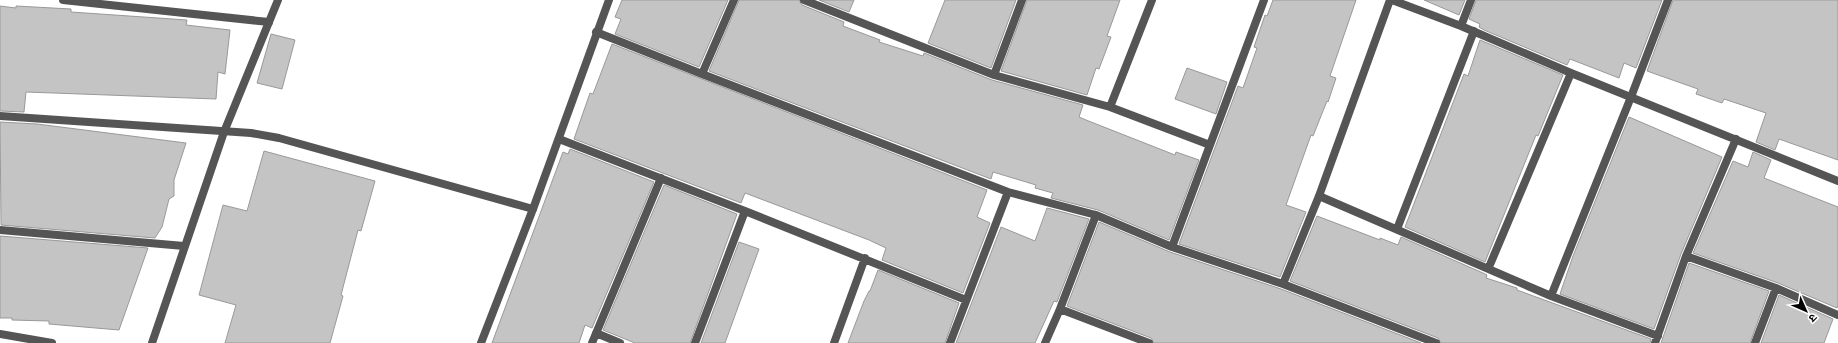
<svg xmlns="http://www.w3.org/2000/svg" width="1838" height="343" viewBox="0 0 1838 343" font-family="Signika,'Noto Sans Devanagari',sans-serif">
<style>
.building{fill:#c4c4c4;stroke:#999}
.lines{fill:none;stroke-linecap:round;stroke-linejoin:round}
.minor{stroke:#555;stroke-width:8}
.tertiary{stroke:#555;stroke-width:8}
</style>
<rect width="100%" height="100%" fill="#fff"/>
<path class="building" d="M 622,0 L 728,0 L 699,67 L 615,34 L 621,19 L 615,17 Z
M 739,0 L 799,0 L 802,5 L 844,22 L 843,26 L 880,40 L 879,42 L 923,56 L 924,53 L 992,80 L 1083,105 L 1079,117 L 1086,120 L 1175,155 L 1176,152 L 1199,160 L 1169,240 L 1098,210 L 1051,198 L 1053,193 L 1035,188 L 1036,185 L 993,172 L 991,179 L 709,71 Z
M 819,0 L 854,0 L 849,12 Z
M 945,0 L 1016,0 L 991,68 L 928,43 Z
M 1027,0 L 1120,0 L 1107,36 L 1111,37 L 1099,69 L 1096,68 L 1087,95 L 1001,71 Z
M 1273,0 L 1356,0 L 1330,76 L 1336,78 L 1328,102 L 1327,101 L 1313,136 L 1311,135 L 1286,205 L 1306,212 L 1280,277 L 1179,244 L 1238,86 L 1243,88 L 1257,48 L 1254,47 L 1265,15 L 1267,16 Z
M 1424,0 L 1465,0 L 1459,15 Z
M 1476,0 L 1662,0 L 1636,68 L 1624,63 L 1619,78 L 1570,59 L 1567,65 L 1484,30 L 1479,27 L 1480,24 L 1469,19 Z
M 1673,0 L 1838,0 L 1838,160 L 1779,139 L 1775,150 L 1756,142 L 1766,113 L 1724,99 L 1722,103 L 1696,94 L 1698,89 L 1647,71 Z
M 0,6 L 16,8 L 16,6 L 71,9 L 71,12 L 187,20 L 186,25 L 230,30 L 225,74 L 218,72 L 216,99 L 26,92 L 24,112 L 0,111 Z
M 271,34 L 295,40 L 282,89 L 257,83 Z
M 1480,40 L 1563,75 L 1538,136 L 1536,135 L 1485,262 L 1405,227 L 1464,74 L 1468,76 Z
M 612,44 L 987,190 L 977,217 L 990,223 L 963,293 L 882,260 L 886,248 L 869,240 L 745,193 L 741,203 L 574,139 L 590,93 L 593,94 Z
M 1187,68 L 1227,82 L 1216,114 L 1175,99 Z
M 1629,117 L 1722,157 L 1681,254 L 1654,329 L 1560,294 L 1573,256 Z
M 0,122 L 37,124 L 186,143 L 174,180 L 174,196 L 169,199 L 162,227 L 155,238 L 1,225 Z
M 570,149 L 654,182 L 592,328 L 585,325 L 579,343 L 492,343 L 563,152 L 568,154 Z
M 264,151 L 375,181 L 361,231 L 358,230 L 341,295 L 343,296 L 330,343 L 225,343 L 236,305 L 199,295 L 223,205 L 247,211 Z
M 1753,152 L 1771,160 L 1764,178 L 1838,207 L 1838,305 L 1837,308 L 1778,283 L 1693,253 L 1733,161 L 1748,167 Z
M 664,185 L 737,214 L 690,343 L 635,343 L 603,330 Z
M 1047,208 L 1089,219 L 1057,302 L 1054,301 L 1035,343 L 956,343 L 1001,227 L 1035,241 Z
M 1317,216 L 1380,240 L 1380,238 L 1398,245 L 1401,237 L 1483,273 L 1487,275 L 1486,278 L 1517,288 L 1517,290 L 1651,339 L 1650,343 L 1441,343 L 1438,338 L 1290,281 Z
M 1099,222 L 1170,252 L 1281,289 L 1421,343 L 1154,343 L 1151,338 L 1067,306 Z
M 0,236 L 148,248 L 119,330 L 49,324 L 49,321 L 12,320 L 12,318 L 0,318 Z
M 739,242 L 759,249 L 725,343 L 701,343 Z
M 1689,263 L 1769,291 L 1750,343 L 1661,343 Z
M 878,270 L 959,303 L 945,343 L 848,343 L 864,301 L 869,291 L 870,291 Z
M 1779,295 L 1833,319 L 1824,343 L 1761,343 Z"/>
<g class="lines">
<path class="minor" d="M 63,0 L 269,22
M 804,0 L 994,75 L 1110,107 L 1210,145
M 1392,0 L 1461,26 L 1571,73 L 1838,181
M 1461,26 L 1471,0
M 596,32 L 702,74 L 1008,192 L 1096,215 L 1172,247 L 1283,284 L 1436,343
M 702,74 L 734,0
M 994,75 L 1022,0
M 1110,107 L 1152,0
M 0,116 L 251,133 L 279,138 L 533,209
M 559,139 L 745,211 L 966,300
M 1319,196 L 1551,296 L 1658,336
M 1397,229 L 1474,31
M 0,230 L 184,246
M 1172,247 L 1264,0
M 1686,256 L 1776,288 L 1838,315
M 1489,267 L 1571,73
M 1283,284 L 1319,196 L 1390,0
M 1551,296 L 1631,97 L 1668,0
M 1060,309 L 1149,343
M 596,333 L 620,343
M 0,334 L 52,343
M 592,343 L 661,178
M 695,343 L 745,211
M 834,343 L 865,258
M 950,343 L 1008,192
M 1045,343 L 1060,309 L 1096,215
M 1655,343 L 1686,256 L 1736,139
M 1755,343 L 1776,288"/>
<path class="tertiary" d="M 152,343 L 224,132 L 278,0
M 481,343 L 533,209 L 609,0"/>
</g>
<g transform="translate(1806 311) rotate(135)" stroke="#ffffff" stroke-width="3" paint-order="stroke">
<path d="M0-3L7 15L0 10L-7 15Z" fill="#000000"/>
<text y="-6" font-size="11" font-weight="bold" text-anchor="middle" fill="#000000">उ</text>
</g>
</svg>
